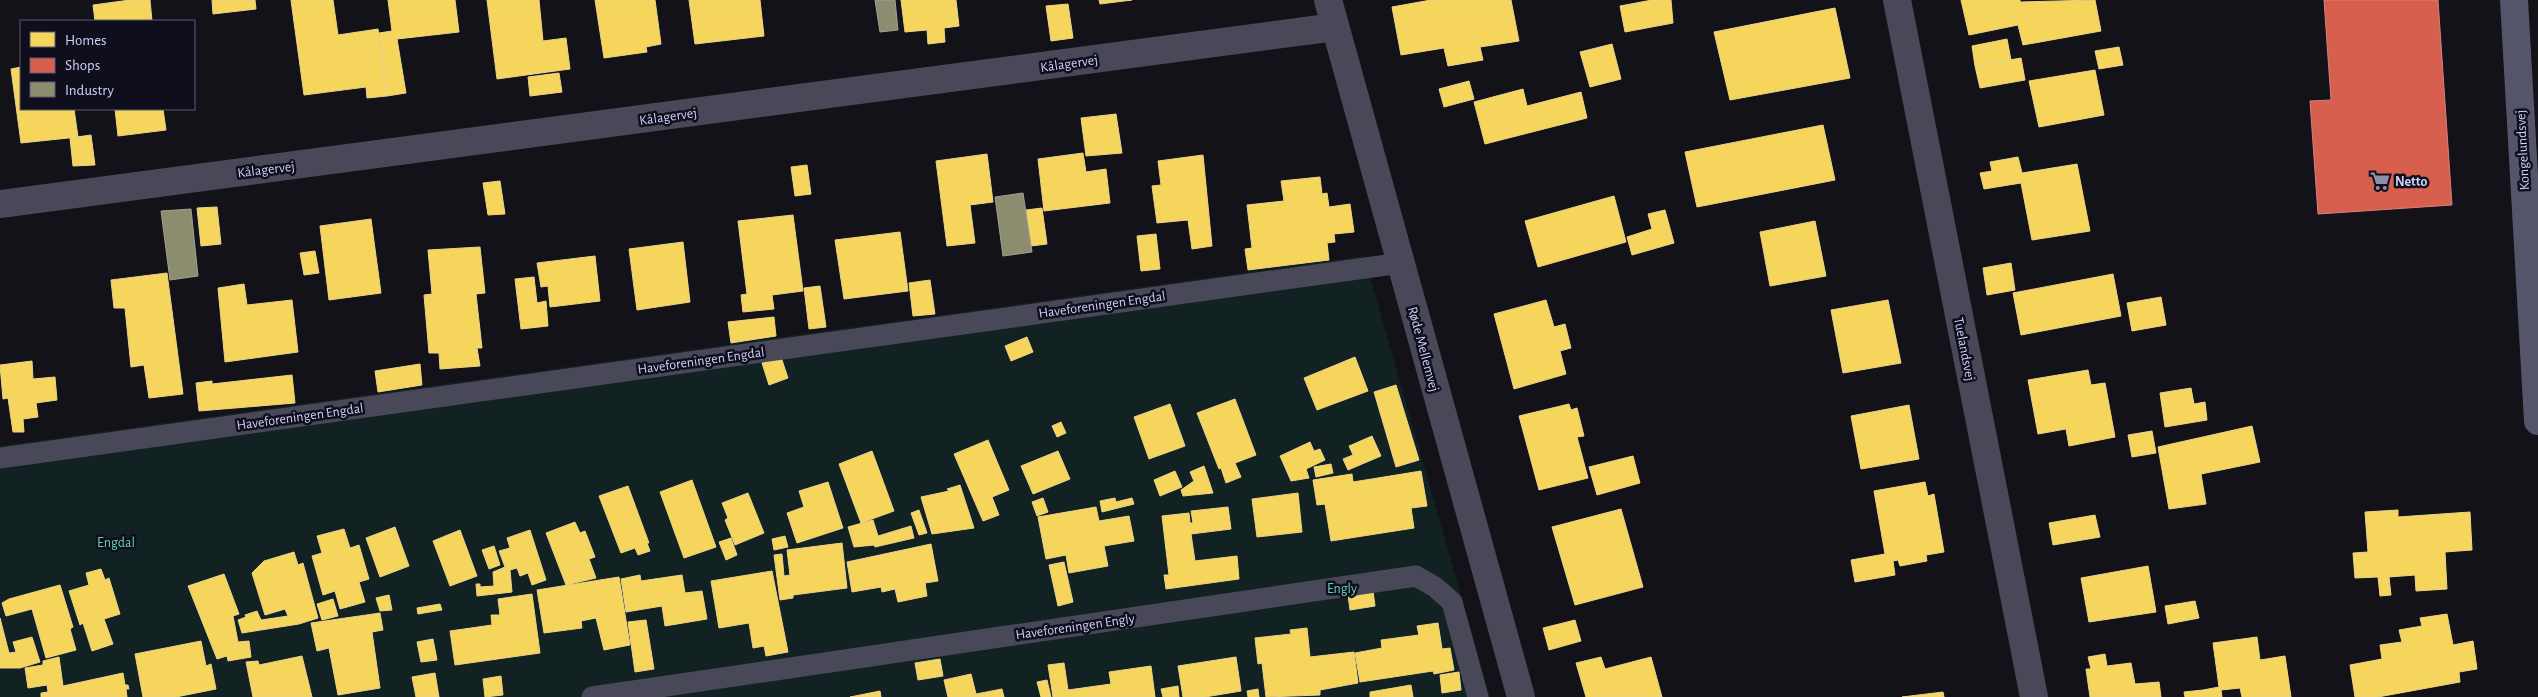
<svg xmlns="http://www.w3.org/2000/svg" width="2538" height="697" viewBox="0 0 2538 697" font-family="'Alegreya Sans',sans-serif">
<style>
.green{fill:#122222}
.homes{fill:#f6d55c;stroke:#ebd38b}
.shops{fill:#d6604d;stroke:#d48181}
.industry{fill:#8c8c6e;stroke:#a1a098}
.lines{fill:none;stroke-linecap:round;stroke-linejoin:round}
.lane{stroke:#484858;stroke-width:21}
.street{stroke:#484858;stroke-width:28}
.secondary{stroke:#54556a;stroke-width:28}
.labels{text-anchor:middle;stroke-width:5;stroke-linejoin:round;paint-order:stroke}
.street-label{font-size:14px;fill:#d1cff9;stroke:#0f0e1c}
.poi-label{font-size:14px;font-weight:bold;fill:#d1cff9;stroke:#0f0e1c;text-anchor:start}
.park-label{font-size:14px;fill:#66cead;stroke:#0f0e1c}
</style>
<rect width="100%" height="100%" fill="#121218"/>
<path class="green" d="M 1364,256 L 1490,697 L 0,697 L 0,446 Z"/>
<path class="homes" d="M 130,0 L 150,0 L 152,21 L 95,21 L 93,5 Z
M 212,0 L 255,0 L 256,9 L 213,14 Z
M 291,0 L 333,0 L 338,35 L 378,29 L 387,96 L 367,98 L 366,87 L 304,95 Z
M 388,0 L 455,0 L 459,32 L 397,39 L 406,93 L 387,96 L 379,33 L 392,31 Z
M 487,0 L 539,0 L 543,41 L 566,38 L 570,69 L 497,79 Z
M 595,0 L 655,0 L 661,44 L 646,47 L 647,52 L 604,58 Z
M 689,0 L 760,0 L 764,36 L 695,44 Z
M 901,0 L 956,0 L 959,26 L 944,28 L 945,42 L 928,44 L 927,30 L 905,32 Z
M 1099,0 L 1132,0 L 1100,4 Z
M 1431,0 L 1511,0 L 1519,41 L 1480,47 L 1483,60 L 1448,66 L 1444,48 L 1401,55 L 1392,7 Z
M 1652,0 L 1671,0 L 1673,23 L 1625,32 L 1620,6 Z
M 1961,0 L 2020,0 L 2020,2 L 2095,0 L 2101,31 L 2023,45 L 2018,25 L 1969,35 Z
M 1068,4 L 1073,38 L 1051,41 L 1046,6 Z
M 1835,8 L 1850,78 L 1730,100 L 1714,32 Z
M 2007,39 L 2011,60 L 1975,66 L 1972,46 Z
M 1612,44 L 1621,79 L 1590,87 L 1580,52 Z
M 2119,47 L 2123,65 L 2099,69 L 2095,51 Z
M 2021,58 L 2025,80 L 1980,88 L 1975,66 Z
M 21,67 L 21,109 L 74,109 L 78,137 L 21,143 L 11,69 Z
M 2095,70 L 2104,115 L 2039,127 L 2029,81 Z
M 559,73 L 562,92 L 530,96 L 528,77 Z
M 1469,81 L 1474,99 L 1444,107 L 1439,89 Z
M 1523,89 L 1527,106 L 1581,92 L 1587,118 L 1485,144 L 1474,102 Z
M 115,109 L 163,109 L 166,130 L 118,136 Z
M 1116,114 L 1122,153 L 1086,156 L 1081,118 Z
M 1823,125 L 1835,180 L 1697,207 L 1685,152 Z
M 91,135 L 95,165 L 73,166 L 70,138 Z
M 1083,153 L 1086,172 L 1106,169 L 1110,203 L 1044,211 L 1038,159 Z
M 987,154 L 993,202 L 970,205 L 975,243 L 947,246 L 936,161 Z
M 1203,155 L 1212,246 L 1192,249 L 1188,220 L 1157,223 L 1152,186 L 1161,185 L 1158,161 Z
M 2018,157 L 2022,173 L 2077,164 L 2090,231 L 2032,240 L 2021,183 L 1984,189 L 1980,173 L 1992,171 L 1990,162 Z
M 807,165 L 811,194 L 795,196 L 791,167 Z
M 1320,177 L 1322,194 L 1327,193 L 1329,207 L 1350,204 L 1354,232 L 1334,234 L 1335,242 L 1327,243 L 1329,260 L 1248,270 L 1245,249 L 1252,248 L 1247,205 L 1284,201 L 1281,181 Z
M 500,181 L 505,214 L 488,215 L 483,183 Z
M 1614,196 L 1626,242 L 1538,267 L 1525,221 Z
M 217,207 L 221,244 L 201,246 L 197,208 Z
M 1042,208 L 1047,244 L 1031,246 L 1026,210 Z
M 1665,210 L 1674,243 L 1632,255 L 1627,237 L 1652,229 L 1648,214 Z
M 793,215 L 803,291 L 772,295 L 774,309 L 743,312 L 741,295 L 747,294 L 738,221 Z
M 371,219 L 381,293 L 329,300 L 320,226 Z
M 1815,221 L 1826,276 L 1770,286 L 1760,232 Z
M 900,232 L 908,291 L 844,299 L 835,240 Z
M 1156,234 L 1160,269 L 1141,271 L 1137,236 Z
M 683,242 L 690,302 L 637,310 L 629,249 Z
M 480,247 L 485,293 L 476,294 L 482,348 L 477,348 L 480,366 L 440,369 L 439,353 L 429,353 L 424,295 L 432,294 L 428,250 Z
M 315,251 L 319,273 L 304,275 L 300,253 Z
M 595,256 L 600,301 L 550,307 L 548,286 L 541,287 L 537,263 Z
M 2011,263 L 2015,290 L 1987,295 L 1983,268 Z
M 167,273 L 183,394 L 149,398 L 144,365 L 131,367 L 125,308 L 114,308 L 111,280 Z
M 2113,274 L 2121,316 L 2021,335 L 2013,293 Z
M 534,277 L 537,303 L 546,301 L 548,326 L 521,329 L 515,279 Z
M 930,280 L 935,314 L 913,316 L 909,283 Z
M 244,284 L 247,305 L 292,300 L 298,352 L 225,362 L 218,288 Z
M 820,286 L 826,327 L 809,329 L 804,288 Z
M 2161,297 L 2166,325 L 2132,331 L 2127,303 Z
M 1546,300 L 1554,327 L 1565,324 L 1571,348 L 1560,351 L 1566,374 L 1514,389 L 1494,314 Z
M 1888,300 L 1901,363 L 1843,373 L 1831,310 Z
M 774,317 L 776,336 L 731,343 L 728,322 Z
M 1027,337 L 1033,352 L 1011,361 L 1005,346 Z
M 781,357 L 788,378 L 769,385 L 762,363 Z
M 1355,357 L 1368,391 L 1317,410 L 1304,378 Z
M 32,361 L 33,379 L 55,377 L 57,400 L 36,403 L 38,417 L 23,419 L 24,432 L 13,432 L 8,398 L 3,399 L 0,365 Z
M 420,364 L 422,385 L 378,392 L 375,371 Z
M 2088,370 L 2091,385 L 2105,383 L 2115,437 L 2069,446 L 2066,429 L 2038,434 L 2028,380 Z
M 292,375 L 295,403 L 199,411 L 196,383 L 212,381 L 212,384 Z
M 1396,385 L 1419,460 L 1396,467 L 1374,392 Z
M 2191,388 L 2194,404 L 2205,402 L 2207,420 L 2165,427 L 2160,393 Z
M 1235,399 L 1256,455 L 1235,463 L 1241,477 L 1226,483 L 1221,468 L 1219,469 L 1197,413 Z
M 1170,404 L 1185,446 L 1149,459 L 1134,417 Z
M 1569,404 L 1571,410 L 1577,408 L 1584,436 L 1577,437 L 1588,478 L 1539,490 L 1519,416 Z
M 1909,405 L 1919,459 L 1861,469 L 1851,416 Z
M 1061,422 L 1066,433 L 1057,437 L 1052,426 Z
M 2252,426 L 2260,462 L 2201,474 L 2206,504 L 2169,509 L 2158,447 Z
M 2152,431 L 2156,453 L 2132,457 L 2128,435 Z
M 1372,436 L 1381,456 L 1348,470 L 1343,459 L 1353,455 L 1349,446 Z
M 988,440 L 1009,490 L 992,497 L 999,515 L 983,521 L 954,454 Z
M 1310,442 L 1314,451 L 1320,449 L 1325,460 L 1306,469 L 1309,478 L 1291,481 L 1280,456 Z
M 872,451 L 894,511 L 861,523 L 839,464 Z
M 1058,451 L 1070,479 L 1033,494 L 1021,466 Z
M 1633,456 L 1640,483 L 1597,495 L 1589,467 Z
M 1331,464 L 1333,473 L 1316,477 L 1314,467 Z
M 1204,466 L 1213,493 L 1183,496 L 1181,490 L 1194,481 L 1190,472 Z
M 1175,471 L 1182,487 L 1160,496 L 1154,480 Z
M 1421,471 L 1427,506 L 1411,508 L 1414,528 L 1331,541 L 1325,504 L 1317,505 L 1313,480 L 1352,474 L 1353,482 Z
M 692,480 L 716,547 L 684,558 L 660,492 Z
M 828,482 L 843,528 L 797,543 L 787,513 L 804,507 L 799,491 Z
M 1925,482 L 1928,496 L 1934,494 L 1944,552 L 1926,555 L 1927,561 L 1900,566 L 1898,560 L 1893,561 L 1895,575 L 1855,582 L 1851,560 L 1885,554 L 1874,491 Z
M 960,485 L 974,528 L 932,534 L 921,497 L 949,491 L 947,489 Z
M 628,486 L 649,543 L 647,543 L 650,551 L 638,555 L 635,548 L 621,553 L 599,496 Z
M 748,493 L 764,533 L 735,545 L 725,520 L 728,518 L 722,503 Z
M 1298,493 L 1302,532 L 1257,537 L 1252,499 Z
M 1043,498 L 1048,512 L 1037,516 L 1032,502 Z
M 1115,498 L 1116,502 L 1132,498 L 1134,504 L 1102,512 L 1100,501 Z
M 1096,507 L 1099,521 L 1129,516 L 1134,541 L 1104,546 L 1108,566 L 1069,573 L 1066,555 L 1046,559 L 1038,517 Z
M 1228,507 L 1231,529 L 1191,534 L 1195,561 L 1237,556 L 1239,579 L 1166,589 L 1164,575 L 1169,575 L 1162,516 L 1189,513 L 1190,523 L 1193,523 L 1191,511 Z
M 1621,509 L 1643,587 L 1575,605 L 1552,527 Z
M 919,510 L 927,533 L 919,535 L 911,513 Z
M 2398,510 L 2398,517 L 2470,512 L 2472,550 L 2445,552 L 2447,589 L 2416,591 L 2415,575 L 2389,577 L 2391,595 L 2380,596 L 2378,577 L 2355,578 L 2353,553 L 2368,552 L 2365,512 Z
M 2095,515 L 2100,537 L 2053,545 L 2049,523 Z
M 873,520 L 878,536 L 911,526 L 914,538 L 875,547 L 874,545 L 854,547 L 848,527 Z
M 575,522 L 580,533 L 585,531 L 595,557 L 589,559 L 596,578 L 566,585 L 546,533 Z
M 395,527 L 409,566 L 380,577 L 366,538 Z
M 344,529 L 350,548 L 359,545 L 369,579 L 359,582 L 365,602 L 340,609 L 335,591 L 323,595 L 312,556 L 322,553 L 317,536 Z
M 460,530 L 477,576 L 450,586 L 433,541 Z
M 530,530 L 546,580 L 532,585 L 528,573 L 520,576 L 517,568 L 510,570 L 512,592 L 477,596 L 476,584 L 480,584 L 480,587 L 494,586 L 493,572 L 505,567 L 499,551 L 510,548 L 507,538 Z
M 785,536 L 788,547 L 774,550 L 772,539 Z
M 731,538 L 737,555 L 726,560 L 719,542 Z
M 842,543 L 847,588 L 793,595 L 793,598 L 780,600 L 774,555 L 782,554 L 784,576 L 790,575 L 787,550 Z
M 931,544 L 938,581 L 925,583 L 927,596 L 898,602 L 895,589 L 882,592 L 881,587 L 852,592 L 847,562 Z
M 494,546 L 500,565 L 489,569 L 482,550 Z
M 294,552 L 298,565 L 303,563 L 318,618 L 299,624 L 242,633 L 238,620 L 246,617 L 245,615 L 257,611 L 261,620 L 288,616 L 285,609 L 265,615 L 252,573 L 264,561 Z
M 1064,562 L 1073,602 L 1058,606 L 1049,565 Z
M 2148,566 L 2156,612 L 2089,622 L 2081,578 Z
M 101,569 L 105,580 L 109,578 L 120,614 L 104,619 L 113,644 L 92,651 L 83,623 L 80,625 L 69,591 L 89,585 L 86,573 Z
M 772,571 L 788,652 L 766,656 L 764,646 L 753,648 L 749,623 L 719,628 L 711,581 Z
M 224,574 L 239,614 L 233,616 L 238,642 L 249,641 L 251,657 L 228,661 L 227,656 L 217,659 L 188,586 Z
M 640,575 L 641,581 L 682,575 L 685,593 L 702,591 L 707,619 L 665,626 L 662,606 L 626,612 L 621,579 Z
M 619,577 L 630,645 L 604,650 L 596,618 L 581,621 L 582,628 L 544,633 L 537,590 Z
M 60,585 L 73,627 L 70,629 L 76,650 L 46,658 L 32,609 L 6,616 L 2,603 L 9,599 Z
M 1373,591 L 1375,606 L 1350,610 L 1348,595 Z
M 532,594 L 540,653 L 455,665 L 450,631 L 492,625 L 491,615 L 500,615 L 498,599 Z
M 389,595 L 392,610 L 380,611 L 376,598 Z
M 333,599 L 338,616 L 322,620 L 317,604 Z
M 2195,601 L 2199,618 L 2168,624 L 2165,606 Z
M 440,604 L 442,610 L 418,614 L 417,608 Z
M 380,613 L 383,630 L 372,632 L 380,688 L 338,695 L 329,648 L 317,651 L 311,623 Z
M 2447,614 L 2453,645 L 2473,641 L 2477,669 L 2459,672 L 2460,682 L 2378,697 L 2355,697 L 2350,665 L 2382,659 L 2380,645 L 2402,642 L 2399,630 L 2422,626 L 2420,618 Z
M 0,618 L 9,653 L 16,652 L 13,642 L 32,637 L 40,662 L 20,668 L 0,668 Z
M 646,620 L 654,669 L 635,672 L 628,622 Z
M 1575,620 L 1581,641 L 1549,650 L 1543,628 Z
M 1438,623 L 1442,649 L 1450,648 L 1454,670 L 1434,674 L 1433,671 L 1360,682 L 1355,653 L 1382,648 L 1381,640 L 1419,635 L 1417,626 Z
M 1307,628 L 1310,657 L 1354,652 L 1358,683 L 1320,690 L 1320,695 L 1266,697 L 1262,663 L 1258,664 L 1255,638 L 1291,634 L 1290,630 Z
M 2257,637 L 2260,660 L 2285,656 L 2291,697 L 2242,697 L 2240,688 L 2221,690 L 2222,697 L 2204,697 L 2203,690 L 2219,687 L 2213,643 Z
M 433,639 L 437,660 L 421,662 L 417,642 Z
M 201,641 L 206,666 L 211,664 L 216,689 L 176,697 L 143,697 L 135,654 Z
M 2105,654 L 2107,666 L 2131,663 L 2135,684 L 2159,682 L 2161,697 L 2090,697 L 2086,669 L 2091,669 L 2088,657 Z
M 302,656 L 312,697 L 253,697 L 246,662 L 258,661 L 259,665 Z
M 59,657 L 63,686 L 123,673 L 125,685 L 128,685 L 129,689 L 126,689 L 127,697 L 41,697 L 41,693 L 48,692 L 47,685 L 28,688 L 25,668 L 43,665 L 43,661 Z
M 1236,657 L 1241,691 L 1205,697 L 1183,697 L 1178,666 Z
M 1601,657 L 1605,669 L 1651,657 L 1662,697 L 1586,697 L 1576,663 Z
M 940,659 L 943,676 L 918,680 L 915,663 Z
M 1064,663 L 1068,690 L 1111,684 L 1109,672 L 1151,666 L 1155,697 L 1053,697 L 1048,665 Z
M 1459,672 L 1461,690 L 1442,693 L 1440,675 Z
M 435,673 L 439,697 L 416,697 L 412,677 Z
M 971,674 L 976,694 L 1002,689 L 1004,697 L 948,697 L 944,680 Z
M 501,676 L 503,695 L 485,697 L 483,679 Z
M 1047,680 L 1051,697 L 1041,697 L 1037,682 Z
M 1411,685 L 1413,697 L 1370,697 L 1370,692 Z
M 1178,686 L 1179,697 L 1163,697 L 1161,689 Z
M 1258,689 L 1259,697 L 1248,697 L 1247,691 Z
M 2203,690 L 2204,697 L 2185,697 L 2184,692 Z
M 880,691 L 881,697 L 850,697 Z
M 1943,692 L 1944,697 L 1902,697 Z"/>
<path class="shops" d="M 2324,0 L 2438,0 L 2452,205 L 2318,214 L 2310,101 L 2331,100 Z"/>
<path class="industry" d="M 875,0 L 895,0 L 898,30 L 880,32 Z
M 1023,193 L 1032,252 L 1003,256 L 995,197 Z
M 191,209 L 198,276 L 170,280 L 161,211 Z"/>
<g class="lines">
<path class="lane" d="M 0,458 L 1401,263
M 592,697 L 1416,576 L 1435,587 L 1452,602 L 1478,697"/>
<path class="street" d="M 1328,0 L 1521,697
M 1897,0 L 2034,697
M 0,204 L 1335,27"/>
<path class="secondary" d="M 2514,0 L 2538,421"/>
</g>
<defs>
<symbol id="supermarket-bare" viewBox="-9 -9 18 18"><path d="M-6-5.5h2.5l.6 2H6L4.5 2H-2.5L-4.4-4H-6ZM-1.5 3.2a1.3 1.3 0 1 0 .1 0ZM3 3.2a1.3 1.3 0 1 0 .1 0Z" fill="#8e8daa" stroke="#0f0e1c" stroke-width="2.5" paint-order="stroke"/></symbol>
</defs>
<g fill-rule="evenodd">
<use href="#supermarket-bare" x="2366" y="167" width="28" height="28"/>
</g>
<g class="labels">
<g class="street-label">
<text transform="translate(1069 63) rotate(-8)" y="5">Kålagervej</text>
<text transform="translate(668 116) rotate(-8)" y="5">Kålagervej</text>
<text transform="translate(2522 150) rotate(-93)" y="5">Kongelundsvej</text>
<text transform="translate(266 169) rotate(-7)" y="5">Kålagervej</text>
<text transform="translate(1102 304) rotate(-8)" y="5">Haveforeningen Engdal</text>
<text transform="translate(1424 349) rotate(75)" y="5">Røde Mellemvej</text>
<text transform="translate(1965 349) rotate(79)" y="5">Tuelandsvej</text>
<text transform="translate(701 360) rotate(-8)" y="5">Haveforeningen Engdal</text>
<text transform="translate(300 416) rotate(-8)" y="5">Haveforeningen Engdal</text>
<text transform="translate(1075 626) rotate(-8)" y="5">Haveforeningen Engly</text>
</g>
<g class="poi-label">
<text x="2395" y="186">Netto</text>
</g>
<g class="park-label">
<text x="116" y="547">Engdal</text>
<text x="1342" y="593">Engly</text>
</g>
</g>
<rect x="20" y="20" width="175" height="90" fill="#0f0e1c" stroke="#5d5b74"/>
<rect x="30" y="32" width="25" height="15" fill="#f6d55c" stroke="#5d5b74"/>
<text x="65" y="45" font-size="15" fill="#d1cff9">Homes</text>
<rect x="30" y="58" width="25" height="15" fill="#d6604d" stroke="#5d5b74"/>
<text x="65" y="70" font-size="15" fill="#d1cff9">Shops</text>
<rect x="30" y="82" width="25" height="15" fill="#8c8c6e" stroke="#5d5b74"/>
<text x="65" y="95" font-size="15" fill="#d1cff9">Industry</text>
</svg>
